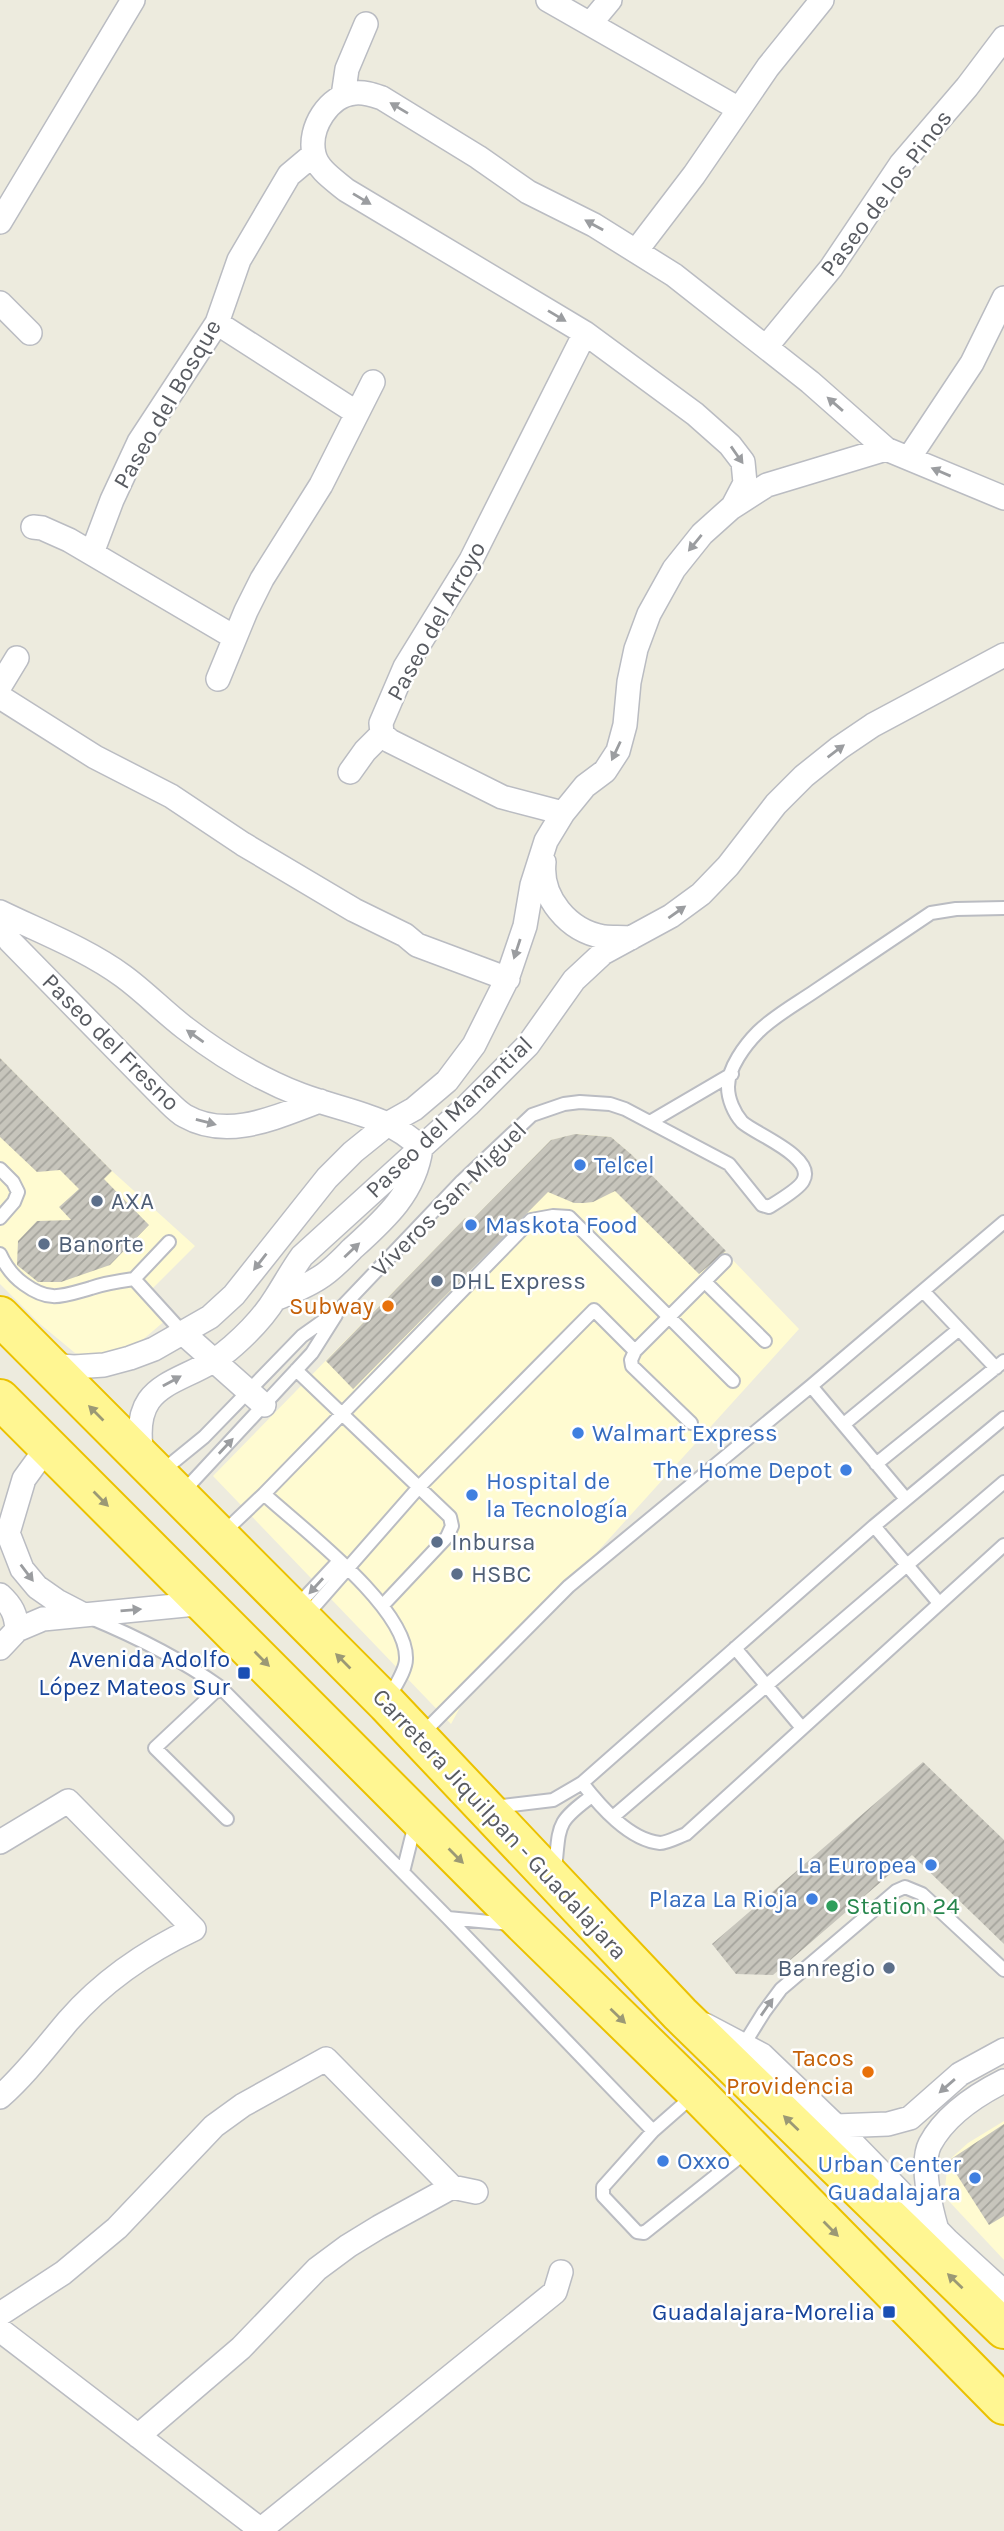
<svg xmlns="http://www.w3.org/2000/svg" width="1004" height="2531" viewBox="0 0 1004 2531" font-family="Karla,sans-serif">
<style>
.commercial{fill:#fffbd1}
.building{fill:url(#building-hatch)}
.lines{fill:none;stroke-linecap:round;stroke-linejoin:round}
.service-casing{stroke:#babcc2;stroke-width:16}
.minor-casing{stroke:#babcc2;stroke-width:26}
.trunk-casing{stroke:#ebc100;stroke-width:42}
.service{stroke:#fff;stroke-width:12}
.minor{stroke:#fff;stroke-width:23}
.trunk{stroke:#fff692;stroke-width:38}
.oneway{fill:#9b9da0}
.oneway2{fill:#9b9975}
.shop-dot{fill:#3f7fe0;stroke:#fff;stroke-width:2.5}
.service-dot{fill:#5c6f8a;stroke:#fff;stroke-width:2.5}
.food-dot{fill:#e8710a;stroke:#fff;stroke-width:2.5}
.transit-dot{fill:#1a4fb4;stroke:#fff;stroke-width:2.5}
.leisure-dot{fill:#2e9e5b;stroke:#fff;stroke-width:2.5}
.labels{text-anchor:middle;stroke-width:5;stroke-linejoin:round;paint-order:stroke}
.street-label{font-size:24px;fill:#585b61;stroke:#fff}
.shop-label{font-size:24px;fill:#366cbe;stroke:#fff;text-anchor:start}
.service-label{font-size:24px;fill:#4e5e75;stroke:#fff;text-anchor:start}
.food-label{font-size:24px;fill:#c56008;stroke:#fff;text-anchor:end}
.transit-label{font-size:24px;fill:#164399;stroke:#fff;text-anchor:end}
.leisure-label{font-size:24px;fill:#27864d;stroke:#fff;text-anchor:start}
</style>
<defs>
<pattern id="building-hatch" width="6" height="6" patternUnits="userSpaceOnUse" patternTransform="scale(1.75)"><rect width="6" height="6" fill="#c7c5bc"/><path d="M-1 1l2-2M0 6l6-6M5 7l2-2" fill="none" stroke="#a4a39c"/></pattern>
</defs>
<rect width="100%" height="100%" fill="#edebde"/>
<path class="commercial" d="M 0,1058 L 112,1171 L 195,1246 L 152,1289 L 174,1313 L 140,1342 L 110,1356 L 93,1358 L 75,1353 L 40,1324 L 0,1284 Z
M 576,1134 L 611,1137 L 632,1155 L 799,1329 L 465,1698 L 451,1724 L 213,1476 L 465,1218 L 470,1222 L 551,1140 Z
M 1004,2121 L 1004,2260 L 944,2196 L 948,2161 L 968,2143 Z"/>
<path class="building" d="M 0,1058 L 112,1171 L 104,1179 L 149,1225 L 110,1265 L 61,1282 L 38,1282 L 17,1265 L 18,1241 L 37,1221 L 71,1220 L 59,1207 L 79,1189 L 60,1170 L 37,1172 L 0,1137 Z
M 575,1134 L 611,1137 L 632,1155 L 726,1251 L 699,1274 L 615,1191 L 593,1202 L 584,1203 L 574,1203 L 548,1192 L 353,1389 L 326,1361 L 465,1218 L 470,1222 L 551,1140 Z
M 923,1762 L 1004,1840 L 1004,1944 L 912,1855 L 773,1975 L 736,1974 L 712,1944 Z
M 1004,2124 L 1004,2216 L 989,2225 L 948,2161 Z"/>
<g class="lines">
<defs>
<path id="service" d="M 650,1122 L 732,1074
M 0,1169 L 13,1182 L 18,1192 L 14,1202 L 0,1218
M 0,1254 C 5,1265 14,1277 24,1284 C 50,1303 62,1296 91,1288 C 105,1283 120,1281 134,1279 L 184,1334
M 134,1279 L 169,1242
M 705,1282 L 765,1341
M 923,1291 L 996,1368
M 635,1351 L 631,1360 L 632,1366 L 691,1423
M 296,1370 L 450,1517 L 452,1526 L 447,1537 L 383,1605
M 811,1386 L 906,1499
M 844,1424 L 958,1330
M 876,1464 L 1004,1361
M 161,1472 L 204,1437 L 302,1336 L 340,1309 L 462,1181 L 532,1115 L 564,1104 L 580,1102 L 610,1104 L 625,1109 L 729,1164 L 762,1205 L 769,1207 C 777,1202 799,1189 803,1181 C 817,1157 753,1133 742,1122 C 734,1113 728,1099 728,1087 C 728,1068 745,1045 758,1032 C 774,1016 796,1004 815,991 C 854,965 892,939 931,913 L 956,909 L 1004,908
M 181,1494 L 312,1353 L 336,1315
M 264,1494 C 300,1527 408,1608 406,1659 C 406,1671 394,1687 389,1698
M 874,1526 L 939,1603
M 222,1534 L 264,1494 L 531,1220 L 553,1216 L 569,1217 L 733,1381
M 296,1607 L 339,1561
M 305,1617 L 419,1487 L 594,1310 L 635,1351 L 725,1261
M 91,1618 C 137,1637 179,1658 220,1687 L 448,1918 L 653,2131 L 694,2095
M 735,1648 L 802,1728
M 220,1687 L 155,1748 L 227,1819
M 422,1734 L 569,1586 L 811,1386 L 1004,1222
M 582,1783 C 600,1806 629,1840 660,1843 C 667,1843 678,1837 686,1834 L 1004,1545
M 494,1807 L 553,1800 L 582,1783 L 874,1526 L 1004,1418
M 614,1816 L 1004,1482
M 555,1869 C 560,1825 555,1823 592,1796
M 403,1872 L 415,1824
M 448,1918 L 511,1924
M 741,2049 L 764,2012 L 781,1989 L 896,1891 L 905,1887 L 922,1894 L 1004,1970
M 653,2131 L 603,2187 L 603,2196 L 637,2232 L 644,2233 L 747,2151"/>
<path id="minor" d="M 548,0 L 739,109
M 590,24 L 610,0
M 343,96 L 347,69 L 366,24
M 0,222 L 133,0
M 636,251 L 694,175 L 768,67 L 822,0
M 0,303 L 30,333
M 217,323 L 357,413
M 766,347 L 831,268 L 901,164 L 967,87 L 1004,38
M 909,458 L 972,363 L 1004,298
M 733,506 L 745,483 L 743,462 L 730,445 L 695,414 L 585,333 L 346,190 C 334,180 317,169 314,154 C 308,128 329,95 355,93 C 365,92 373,95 382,98 L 478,157 L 528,192 L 594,225 L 674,275 L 810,382 L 886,449
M 33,527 L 42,528 L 69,540 L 234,637
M 92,553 L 112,500 L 139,442 L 217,323 L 239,260 L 289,175 L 314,154
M 218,679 L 246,611 L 262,579 L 321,485 L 373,382
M 0,686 L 17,658
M 0,697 L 95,757 L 171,796 L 243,844 L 354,910 L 405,935 L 417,945 L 508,979
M 350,772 L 365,751 L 382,734
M 563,813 L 502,797 L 390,741 L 382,734 L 381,723 L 405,667 L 471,560 L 585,333
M 544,862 C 540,897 568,931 604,937 C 612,938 622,937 631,938
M 0,912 C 41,932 86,949 123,976 C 145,992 164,1012 185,1028 C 220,1055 259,1079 301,1095 C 343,1111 389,1115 421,1148 C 415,1193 384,1220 352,1249 C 342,1259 331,1271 319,1278 C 305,1287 290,1293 275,1299
M 0,924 L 10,941 L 161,1095 C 168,1101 176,1111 185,1116 C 229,1141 278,1116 320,1101
M 184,1334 L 264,1405
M 50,1365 L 74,1367 L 104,1365 L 130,1358 L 154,1349 L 210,1317 L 234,1295 L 327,1178 L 353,1152 L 389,1123 L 414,1109 L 447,1081 L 474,1045 L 507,979 L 525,926 L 532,885 L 546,841 L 563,813 L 585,786 L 605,771 L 618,751 L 625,725 L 629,682 L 636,649 L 649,614 L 674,569 L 702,534 L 731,508 L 767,485 L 886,449 L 1004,498
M 48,1446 L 24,1479 L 8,1533 L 22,1569 L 37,1587 L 57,1601 L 84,1615
M 143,1460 C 126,1373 186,1389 233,1346 C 249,1332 265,1315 276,1297 C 285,1283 292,1270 302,1256 L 468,1105 L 528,1045 L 574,980 L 603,953 L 671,916 L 701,894 L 728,866 L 776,804 L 804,776 L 839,748 L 873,725 L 1004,655
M 0,1595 C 12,1606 16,1614 17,1630
M 0,1648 L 17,1630 L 43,1619 L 206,1603
M 0,1842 L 68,1801 L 194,1929 C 147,1951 103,1981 68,2021 C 46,2047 26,2074 0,2097
M 705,2025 L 762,2055 L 836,2126 L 947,2240 L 1004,2292
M 836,2126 L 888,2124 L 910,2118 L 960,2074 L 1004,2050
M 452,2187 L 476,2192
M 937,2230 C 931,2210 920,2163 930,2144 C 945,2116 976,2095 1004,2081
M 0,2314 L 63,2273 L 117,2228 L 214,2126 L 243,2105 L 326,2059 L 452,2187 L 379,2227 L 348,2246 L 317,2269 L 241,2348 L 138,2436
M 0,2330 L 261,2530
M 259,2531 L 555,2292 L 561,2272"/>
<path id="trunk" d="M 0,1316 L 387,1704 L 680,2014 L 1004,2329
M 0,1399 L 525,1925 L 697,2093 L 1004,2405"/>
</defs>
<use href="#service" class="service-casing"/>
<use href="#minor" class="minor-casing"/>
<use href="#trunk" class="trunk-casing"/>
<use href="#service" class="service"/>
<use href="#minor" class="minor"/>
<use href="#trunk" class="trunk"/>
</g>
<defs><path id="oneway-solid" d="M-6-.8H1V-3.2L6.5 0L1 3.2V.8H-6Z" transform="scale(1.75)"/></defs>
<g class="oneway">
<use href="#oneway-solid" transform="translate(399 108) rotate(-149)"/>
<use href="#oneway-solid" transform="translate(362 199) rotate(31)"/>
<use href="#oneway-solid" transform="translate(594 225) rotate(-151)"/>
<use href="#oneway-solid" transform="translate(557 316) rotate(31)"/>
<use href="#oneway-solid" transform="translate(835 404) rotate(-139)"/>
<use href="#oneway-solid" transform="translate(737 455) rotate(55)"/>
<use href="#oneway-solid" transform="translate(941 472) rotate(-157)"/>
<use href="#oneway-solid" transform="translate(695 543) rotate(129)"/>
<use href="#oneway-solid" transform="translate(616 751) rotate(115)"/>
<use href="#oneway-solid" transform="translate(836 751) rotate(-37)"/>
<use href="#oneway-solid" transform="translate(677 912) rotate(-35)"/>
<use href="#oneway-solid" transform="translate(517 949) rotate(108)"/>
<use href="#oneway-solid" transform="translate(195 1036) rotate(-145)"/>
<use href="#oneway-solid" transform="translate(206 1122) rotate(15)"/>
<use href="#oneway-solid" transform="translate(352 1250) rotate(-43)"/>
<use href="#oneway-solid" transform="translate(260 1262) rotate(128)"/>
<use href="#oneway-solid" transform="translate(172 1381) rotate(-29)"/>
<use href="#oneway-solid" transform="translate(226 1446) rotate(-47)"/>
<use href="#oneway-solid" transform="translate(27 1573) rotate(53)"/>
<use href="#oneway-solid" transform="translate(316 1586) rotate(132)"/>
<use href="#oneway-solid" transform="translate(131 1610) rotate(-5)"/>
<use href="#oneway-solid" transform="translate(767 2007) rotate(-55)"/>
<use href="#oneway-solid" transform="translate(947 2086) rotate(139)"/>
</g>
<g class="oneway2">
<use href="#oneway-solid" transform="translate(96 1413) rotate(-135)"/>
<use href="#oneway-solid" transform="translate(101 1499) rotate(45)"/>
<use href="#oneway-solid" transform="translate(262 1659) rotate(45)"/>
<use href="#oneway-solid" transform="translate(343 1661) rotate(-135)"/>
<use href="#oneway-solid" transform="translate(456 1856) rotate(45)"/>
<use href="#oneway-solid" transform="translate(618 2016) rotate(44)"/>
<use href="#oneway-solid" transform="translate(791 2123) rotate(-136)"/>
<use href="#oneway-solid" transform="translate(831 2229) rotate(45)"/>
<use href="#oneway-solid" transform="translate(955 2281) rotate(-136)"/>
</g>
<g class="shop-dot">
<circle cx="580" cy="1165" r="7"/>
<circle cx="471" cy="1225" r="7"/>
<circle cx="578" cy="1433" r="7"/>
<circle cx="846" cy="1470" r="7"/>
<circle cx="472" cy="1495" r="7"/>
<circle cx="931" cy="1865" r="7"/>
<circle cx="812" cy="1899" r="7"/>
<circle cx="663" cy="2161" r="7"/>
<circle cx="975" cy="2178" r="7"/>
</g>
<g class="service-dot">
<circle cx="97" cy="1201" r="7"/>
<circle cx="44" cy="1244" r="7"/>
<circle cx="437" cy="1281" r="7"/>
<circle cx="437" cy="1542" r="7"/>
<circle cx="457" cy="1574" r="7"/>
<circle cx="889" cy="1968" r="7"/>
</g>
<g class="food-dot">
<circle cx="388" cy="1306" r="7"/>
<circle cx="868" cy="2072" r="7"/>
</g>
<g class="transit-dot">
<rect x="237" y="1666" width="14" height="14" rx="3.5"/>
<rect x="882" y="2305" width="14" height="14" rx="3.5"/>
</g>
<circle class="leisure-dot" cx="832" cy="1906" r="7"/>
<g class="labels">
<g class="street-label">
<text transform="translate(886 193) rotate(-53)" y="8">Paseo de los Pinos</text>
<text transform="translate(167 404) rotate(-60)" y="8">Paseo del Bosque</text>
<text transform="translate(436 621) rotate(-61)" y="8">Paseo del Arroyo</text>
<text transform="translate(111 1042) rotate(45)" y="8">Paseo del Fresno</text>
<text transform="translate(449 1117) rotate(-44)" y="8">Paseo del Manantial</text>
<text transform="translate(449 1199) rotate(-45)" y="8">Víveros San Miguel</text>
<text transform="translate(500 1824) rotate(47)" y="8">Carretera Jiquilpan - Guadalajara</text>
</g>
<g class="shop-label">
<text x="594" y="1173">Telcel</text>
<text x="485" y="1233">Maskota Food</text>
<text x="592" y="1441">Walmart Express</text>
<text x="832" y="1478" text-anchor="end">The Home Depot</text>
<text x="486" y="1489">Hospital de<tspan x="486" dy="28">la Tecnología</tspan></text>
<text x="917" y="1873" text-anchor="end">La Europea</text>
<text x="798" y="1907" text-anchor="end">Plaza La Rioja</text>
<text x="677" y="2169">Oxxo</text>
<text x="961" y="2172" text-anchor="end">Urban Center<tspan x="961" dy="28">Guadalajara</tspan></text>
</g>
<g class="service-label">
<text x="111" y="1209">AXA</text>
<text x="58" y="1252">Banorte</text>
<text x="451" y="1289">DHL Express</text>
<text x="451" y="1550">Inbursa</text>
<text x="471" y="1582">HSBC</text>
<text x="875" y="1976" text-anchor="end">Banregio</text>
</g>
<g class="food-label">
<text x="374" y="1314">Subway</text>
<text x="854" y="2066">Tacos<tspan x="854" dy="28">Providencia</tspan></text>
</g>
<g class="transit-label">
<text x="230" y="1667">Avenida Adolfo<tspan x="230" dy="28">López Mateos Sur</tspan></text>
<text x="875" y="2320">Guadalajara-Morelia</text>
</g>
<g class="leisure-label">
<text x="846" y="1914">Station 24</text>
</g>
</g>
</svg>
